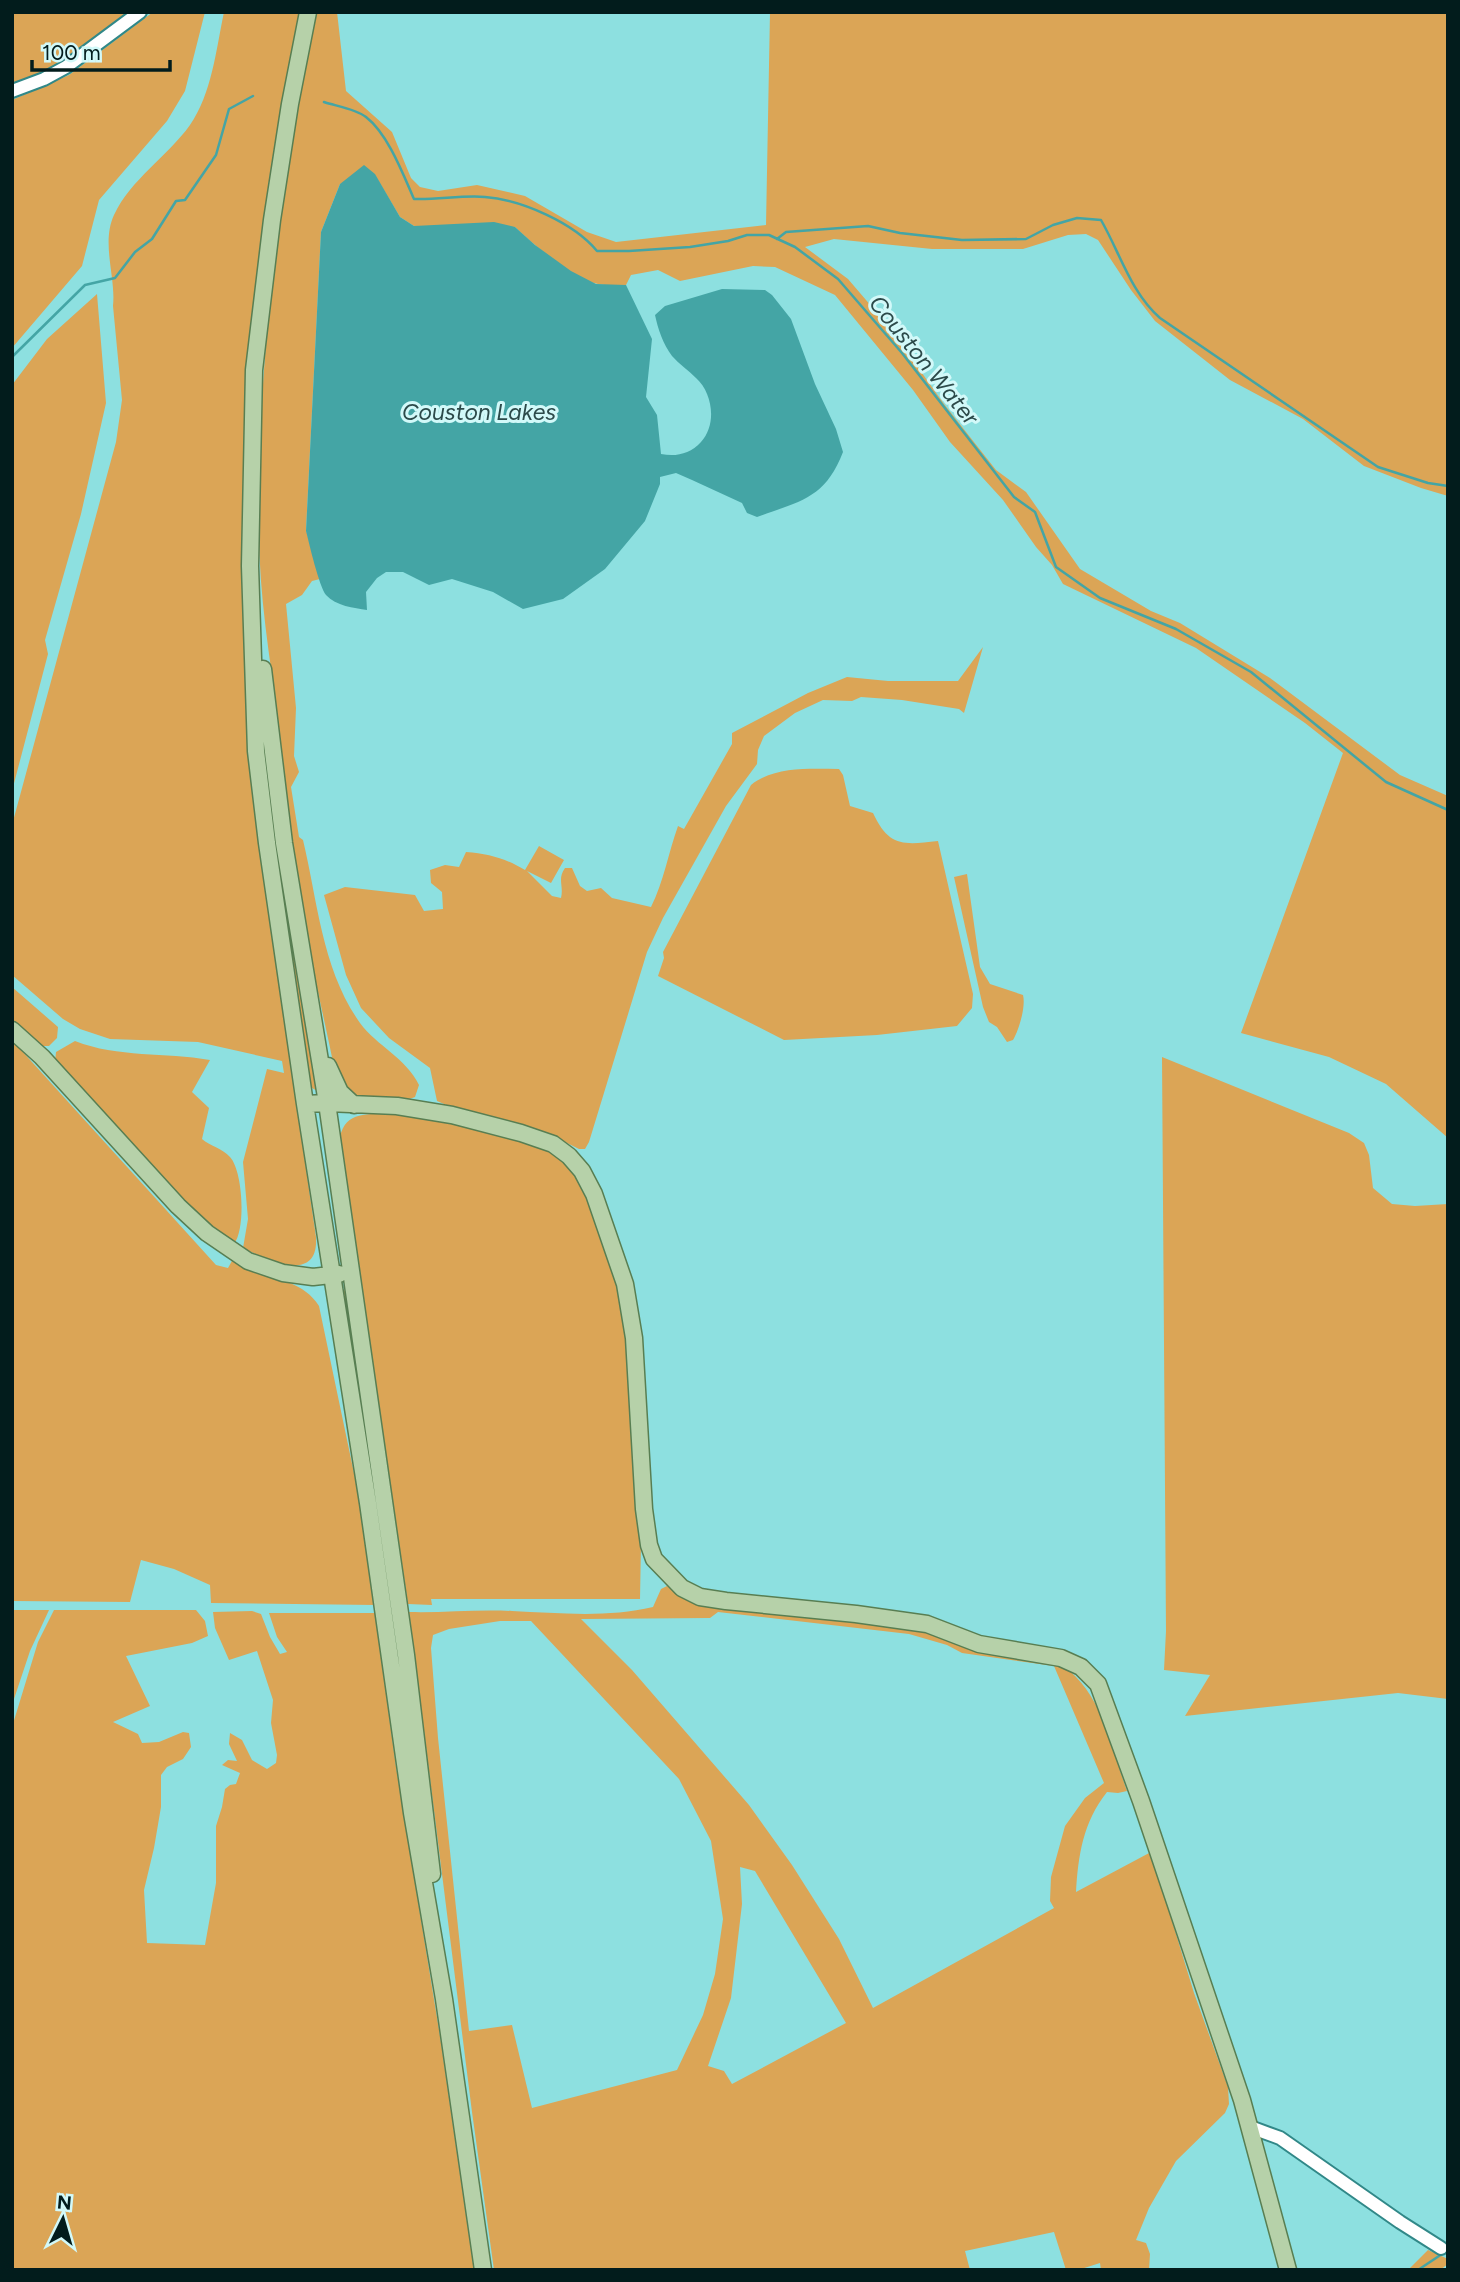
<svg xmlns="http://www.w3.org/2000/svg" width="1460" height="2282" viewBox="0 0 1460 2282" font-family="Figtree,sans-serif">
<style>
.green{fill:#dba556;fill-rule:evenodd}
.water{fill:#44a5a5}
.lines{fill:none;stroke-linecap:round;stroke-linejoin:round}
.stream{stroke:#44a5a5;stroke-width:2.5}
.minor-casing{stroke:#318888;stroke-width:16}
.major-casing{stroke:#587e52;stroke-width:19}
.minor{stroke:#fff;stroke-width:12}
.major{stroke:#b6d1a9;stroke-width:16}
.labels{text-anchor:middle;stroke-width:6;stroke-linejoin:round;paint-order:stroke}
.water-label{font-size:23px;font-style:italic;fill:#2c4a4a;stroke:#d2f9f9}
</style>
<rect width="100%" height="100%" fill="#8de0e0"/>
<path class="green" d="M 12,12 L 131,12 L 67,60 L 12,86 Z
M 153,12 L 205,12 L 185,91 L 167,121 L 99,200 L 82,266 L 12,348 L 12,100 L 69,75 Z
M 224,12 L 301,12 C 250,232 235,459 247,684 C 249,739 259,795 265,850 C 280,980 297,1109 316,1237 C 319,1286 265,1259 243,1248 L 248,1219 L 243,1162 L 267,1069 L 284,1073 L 282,1061 L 198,1042 L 110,1039 L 80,1029 L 63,1019 L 12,975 L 12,825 L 116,442 L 122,400 L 113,306 C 116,277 101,243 114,215 C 131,179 167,157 190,125 C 212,93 216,50 224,12 Z
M 316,12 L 337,12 L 346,91 L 392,132 L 411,178 L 420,187 L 438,191 L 477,185 L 525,196 L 587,232 L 616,242 L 766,225 L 770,12 L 1448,12 L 1448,496 L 1421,488 L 1364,466 L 1303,419 L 1230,380 L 1155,321 L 1131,290 L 1098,240 L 1086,234 L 1068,235 L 1023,249 L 932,249 L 834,239 L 805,247 L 848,279 L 890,328 L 944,404 L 996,470 L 1026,492 L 1080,569 L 1151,611 L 1180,623 L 1270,678 L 1400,775 L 1448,796 L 1448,1138 L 1386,1084 L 1329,1057 L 1241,1033 L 1343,753 L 1305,723 L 1196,648 L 1063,584 L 1052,565 L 1036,547 L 1003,500 L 950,442 L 913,390 L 835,295 L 775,267 L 753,266 L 680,281 L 658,270 L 631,275 L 626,285 C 617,285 607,286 598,284 C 573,279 533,244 515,227 L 414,226 L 400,217 L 375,175 L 340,184 L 321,232 L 306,530 L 320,579 L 312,581 L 302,595 L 286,604 L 296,708 L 294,756 L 299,772 L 291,787 L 299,837 L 303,840 C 318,903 322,969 360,1023 C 377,1046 406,1058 419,1085 L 415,1097 C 403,1103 364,1101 352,1094 C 346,1091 341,1083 336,1077 C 323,1011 306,944 296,876 C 288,824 284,772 278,720 C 270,658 259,595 259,532 C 257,357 280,183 316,12 Z
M 97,294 L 106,403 L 81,514 L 45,640 L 48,654 L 12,791 L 12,385 L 47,339 Z
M 983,647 L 964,713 L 959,709 L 902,700 L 861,697 L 852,701 L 823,700 L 795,713 L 764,736 L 758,750 L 757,764 L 726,806 L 663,918 L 647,952 L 589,1142 L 585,1149 L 579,1149 L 545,1132 L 463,1112 L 437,1101 L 430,1068 L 389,1038 L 361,1008 L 346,975 L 324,895 L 345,887 L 415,895 L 424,911 L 443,909 L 442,892 L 431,883 L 430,870 L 445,865 L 459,867 L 466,852 C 489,854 505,858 525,870 L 539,846 L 564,860 L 551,883 L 527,871 L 552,896 L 561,898 C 564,886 557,879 565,868 L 572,868 L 580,886 L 587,891 L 601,888 L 612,898 L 651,907 C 664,881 668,854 678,826 L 684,829 L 732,744 L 732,733 L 808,693 L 847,677 L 888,681 L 958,681 Z
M 839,769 L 843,775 L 850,806 L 873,813 C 889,847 903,845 938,841 L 973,994 L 972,1008 L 957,1026 L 877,1035 L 784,1040 L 658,976 L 664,958 L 663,952 L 751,785 C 775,766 809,769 839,769 Z
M 268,786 L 271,787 L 283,882 L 317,1091 L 309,1086 Z
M 967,874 L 980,967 L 990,984 L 1023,995 C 1026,1006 1019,1030 1013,1040 L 1007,1042 L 997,1027 L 989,1022 L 983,1007 L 954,877 Z
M 12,987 L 58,1027 L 57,1038 L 49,1046 L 39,1046 L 12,1021 Z
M 12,1040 L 216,1265 L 228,1268 L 233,1259 C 239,1263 246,1267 252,1270 C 277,1280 304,1282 319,1306 L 355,1478 L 376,1605 L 211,1603 L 210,1585 L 174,1569 L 141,1560 L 130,1602 L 12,1601 Z
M 75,1041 C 118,1058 165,1052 210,1060 L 192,1092 L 209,1108 L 202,1139 C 210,1146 222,1148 230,1157 C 243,1171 246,1229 234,1244 L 200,1219 L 55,1062 L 56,1052 Z
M 1162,1057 L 1349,1133 L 1364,1143 L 1369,1155 L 1373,1188 L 1392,1204 L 1415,1206 L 1448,1204 L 1448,1699 L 1398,1693 L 1185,1716 L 1210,1675 L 1164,1670 L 1166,1631 Z
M 389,1113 C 442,1115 491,1132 541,1147 L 554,1154 L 572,1169 L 584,1190 L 621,1295 L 628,1345 L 641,1543 L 640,1599 L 431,1599 L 432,1605 L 408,1604 L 339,1143 C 343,1111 363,1115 389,1113 Z
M 340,1287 L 348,1293 L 402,1665 L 398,1666 Z
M 667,1586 L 675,1592 L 915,1628 L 1063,1666 C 1103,1694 1111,1747 1127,1791 L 1118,1793 L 1107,1792 C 1083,1822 1078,1856 1076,1892 L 1151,1852 L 1194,1993 L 1228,2087 L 1229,2104 L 1225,2113 L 1176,2161 L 1149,2208 L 1136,2240 L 1146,2243 L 1150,2254 L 1149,2270 L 1101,2270 L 1100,2263 L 1078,2270 L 1066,2270 L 1054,2232 L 965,2251 L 970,2270 L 494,2270 L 472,2112 L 409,1612 C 443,1613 478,1609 512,1611 C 558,1613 607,1618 653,1607 L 661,1589 ZM 718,1612 L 909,1634 L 947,1645 L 962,1653 L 1054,1666 L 1104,1783 L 1085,1798 L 1065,1826 L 1051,1877 L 1050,1901 L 1054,1908 L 873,2008 L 839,1939 L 792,1865 L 749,1805 L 632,1670 L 581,1619 L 710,1618 ZM 500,1621 L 531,1621 L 679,1779 L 711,1841 L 723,1919 L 715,1974 L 703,2015 L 677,2070 L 532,2108 L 512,2025 L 469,2031 L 438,1738 L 431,1648 L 433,1635 L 449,1629 ZM 740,1867 L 755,1871 L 846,2023 L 732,2084 L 724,2071 L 708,2066 L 731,1998 L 742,1904 Z
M 12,1610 L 49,1610 L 30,1651 L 12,1705 Z
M 54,1610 L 196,1610 L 205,1621 L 208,1636 L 192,1643 L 126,1656 L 150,1706 L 113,1722 L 138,1734 L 142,1743 L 159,1742 L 183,1732 L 189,1733 L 191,1747 L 183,1759 L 167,1767 L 161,1775 L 161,1807 L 154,1848 L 144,1890 L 147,1943 L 205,1945 L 216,1883 L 216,1826 L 222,1807 L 225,1789 L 230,1785 L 236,1784 L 240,1773 L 222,1765 L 228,1760 L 237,1761 L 229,1744 L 230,1733 L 242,1740 L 252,1760 L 267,1769 L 276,1763 L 277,1755 L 271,1723 L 273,1700 L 257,1651 L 229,1660 L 215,1628 L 213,1612 L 252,1611 L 261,1614 L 270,1637 L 280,1654 L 287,1652 L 277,1637 L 269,1613 L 375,1613 L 396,1767 L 440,2036 L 474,2270 L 12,2270 L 12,1727 L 38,1642 Z
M 1428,2250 L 1448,2259 L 1448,2264 L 1440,2270 L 1408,2270 Z"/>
<path class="water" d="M 364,165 L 375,174 L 400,217 L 414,226 L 494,222 L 515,227 L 535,245 L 571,271 L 596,284 L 626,285 L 652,339 L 646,397 L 657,415 L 661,454 C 676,457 690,454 701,442 C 717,425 713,393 696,378 C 688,370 679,364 672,356 C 663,344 658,329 655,315 L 665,306 L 722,289 L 765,290 L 772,295 L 791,319 L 815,384 L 836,429 L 843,452 C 825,499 800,501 757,517 L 747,513 L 742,503 L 692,480 L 676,473 L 660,477 L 660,484 L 645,521 L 605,569 L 563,599 L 523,609 L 493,592 L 452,579 L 429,585 L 403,572 L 386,572 L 377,578 L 366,592 L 367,610 C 354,608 336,606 326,595 C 319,586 309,543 306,531 L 321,232 L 340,184 Z"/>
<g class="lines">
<path class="stream" d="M 324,102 C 336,106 356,109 366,117 C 388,134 403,174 414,199 C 437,200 463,195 485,197 C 522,200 574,223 597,251 L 629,251 L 690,247 L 728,241 L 747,235 L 769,235 L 795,247 L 838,279 L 902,353 L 1014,497 L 1035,512 L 1056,567 L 1100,598 L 1176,629 L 1251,672 L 1386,782 L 1448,810
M 777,239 L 786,232 L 868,226 L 900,233 L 962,240 L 1026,239 L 1053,225 L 1077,218 L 1101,220 C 1120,253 1131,293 1160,318 L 1378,467 L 1428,483 L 1448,486
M 12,357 L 85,285 L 115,278 L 135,252 L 152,239 L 176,201 L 185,200 L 216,155 L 229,109 L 253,96
M 1418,2270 L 1448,2250"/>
<defs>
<path id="minor" d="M 12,91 L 44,79 L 66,67 L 140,12
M 1250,2127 L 1280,2138 L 1400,2222 L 1441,2248"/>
<path id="major" d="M 308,12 L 290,104 L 272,220 L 254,370 L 250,566 L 256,751 L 267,843 L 305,1104 L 368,1503 L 412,1813 L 444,1999 L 483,2270
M 263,669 L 284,843 L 327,1103 L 406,1655 L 432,1874
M 12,1030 L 42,1057 L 178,1206 L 207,1233 L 248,1261 L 283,1273 L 313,1277 L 339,1274
M 328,1066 L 340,1092 L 354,1105
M 305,1104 L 327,1103 L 397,1106 L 452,1115 L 521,1133 L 553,1144 L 569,1156 L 582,1171 L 594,1194 L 625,1284 L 634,1338 L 644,1509 L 649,1545 L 654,1559 L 682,1588 L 700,1597 L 726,1601 L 856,1614 L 927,1624 L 979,1644 L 1061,1658 L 1081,1667 L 1098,1684 L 1141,1801 L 1242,2100 L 1288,2270"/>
</defs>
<use href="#minor" class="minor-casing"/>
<use href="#major" class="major-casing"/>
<use href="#minor" class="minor"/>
<use href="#major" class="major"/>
</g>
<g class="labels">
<g class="water-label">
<text transform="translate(924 360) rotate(51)" y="8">Couston Water</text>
<text x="479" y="420">Couston Lakes</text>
</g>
</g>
<rect width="1460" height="2282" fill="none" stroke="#021c1c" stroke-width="28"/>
<g transform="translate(63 2219) rotate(5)" stroke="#d2f9f9" stroke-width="5" paint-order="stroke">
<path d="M0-5L12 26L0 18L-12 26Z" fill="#021c1c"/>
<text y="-10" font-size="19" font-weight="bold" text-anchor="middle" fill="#021c1c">N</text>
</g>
<path d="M32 60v10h138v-10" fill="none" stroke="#021c1c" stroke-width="3.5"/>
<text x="42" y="60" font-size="21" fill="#021c1c" stroke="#d2f9f9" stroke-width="5" paint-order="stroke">100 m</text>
</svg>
